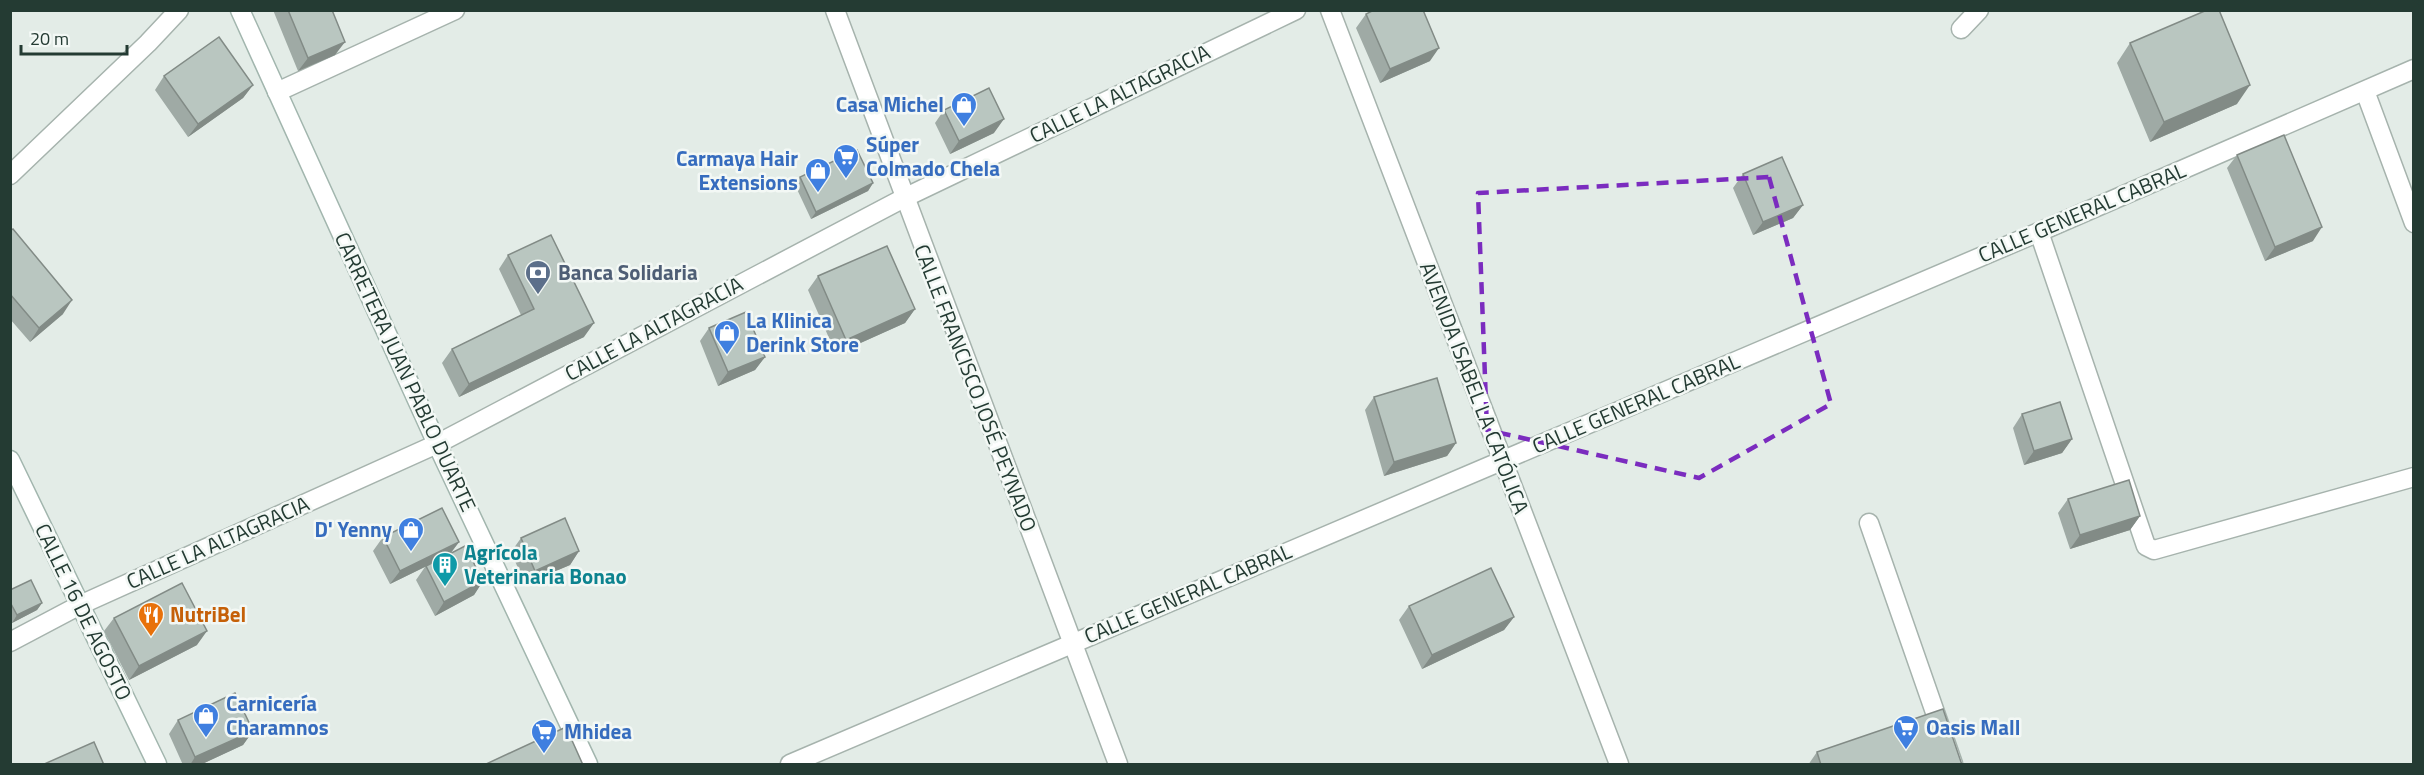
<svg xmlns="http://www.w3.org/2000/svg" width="2424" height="775" viewBox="0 0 2424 775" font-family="'Titillium Web',sans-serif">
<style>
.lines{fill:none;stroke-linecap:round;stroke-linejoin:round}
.service-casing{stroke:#a6b3ad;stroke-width:21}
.minor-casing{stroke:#a6b3ad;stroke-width:21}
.tertiary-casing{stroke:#a6b3ad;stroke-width:21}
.secondary-casing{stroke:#a2b6ae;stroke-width:21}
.service{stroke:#fff;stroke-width:18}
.minor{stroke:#fff;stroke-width:18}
.tertiary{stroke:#fff;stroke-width:18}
.secondary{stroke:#fff;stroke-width:18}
.wall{fill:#9faaa5}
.shaded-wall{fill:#828b86}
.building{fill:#b9c6c0;stroke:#828b86;stroke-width:1.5}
.marked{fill:none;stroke:#7b2cbf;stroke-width:4.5;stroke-dasharray:12 8;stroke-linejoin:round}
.labels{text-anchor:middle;stroke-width:5;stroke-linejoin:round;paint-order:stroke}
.street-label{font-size:21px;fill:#243b33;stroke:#f3f8f5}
.shop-label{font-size:21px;font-weight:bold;fill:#366cbe;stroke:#f3f8f5;text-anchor:start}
.service-label{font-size:21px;font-weight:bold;fill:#4e5e75;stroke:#f3f8f5;text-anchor:start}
.culture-label{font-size:21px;font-weight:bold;fill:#0d838f;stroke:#f3f8f5;text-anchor:start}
.food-label{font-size:21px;font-weight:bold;fill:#c56008;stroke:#f3f8f5;text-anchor:start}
</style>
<rect width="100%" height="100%" fill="#e3ece7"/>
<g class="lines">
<defs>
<path id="service" d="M 277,92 L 455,10
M 1869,523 L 1953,764"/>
<path id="minor" d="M 1961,29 L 1979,10
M 2365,91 L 2414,223
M 10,175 L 148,43 L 179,10
M 2039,232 L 2146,546 L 2154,550 L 2414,477
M 10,642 L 80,605 L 437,444 L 904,198 L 1296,10
M 790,764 L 2039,232 L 2414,69"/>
<path id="tertiary" d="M 835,10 L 1118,764
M 1330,10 L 1619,764"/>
<path id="secondary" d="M 240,10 L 437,444 L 588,764
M 10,460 L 157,764"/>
</defs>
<use href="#service" class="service-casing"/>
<use href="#minor" class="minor-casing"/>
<use href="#tertiary" class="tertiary-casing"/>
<use href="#secondary" class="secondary-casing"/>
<use href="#service" class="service"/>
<use href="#minor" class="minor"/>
<use href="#tertiary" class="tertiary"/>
<use href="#secondary" class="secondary"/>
</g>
<path class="wall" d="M 273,10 L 332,10 L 335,55 L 298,71 Z
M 1366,14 L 1430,61 L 1380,83 L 1356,28 Z
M 2130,43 L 2237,104 L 2150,142 L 2117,63 Z
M 164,76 L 253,85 L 243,98 L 188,137 L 155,90 Z
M 944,110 L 994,133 L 950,154 L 935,123 Z
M 2237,155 L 2313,241 L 2265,261 L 2227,168 Z
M 1743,174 L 1803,205 L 1793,218 L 1753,235 L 1733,188 Z
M 800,177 L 873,183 L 868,191 L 811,219 L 795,185 Z
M 10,231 L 63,314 L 30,342 L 10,319 Z
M 508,255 L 584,337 L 459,397 L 442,363 L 452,349 L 521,315 L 499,269 Z
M 818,276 L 915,309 L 905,323 L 836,354 L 808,290 Z
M 709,328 L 765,357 L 755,370 L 718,386 L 700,341 Z
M 1374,397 L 1456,443 L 1447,456 L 1384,476 L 1365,410 Z
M 2022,414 L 2072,439 L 2062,453 L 2024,465 L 2013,428 Z
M 2068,499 L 2140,516 L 2130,530 L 2070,549 L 2058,513 Z
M 383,537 L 459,542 L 451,553 L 483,581 L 474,595 L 435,616 L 416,580 L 425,567 L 390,584 L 373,551 Z
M 521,538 L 579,551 L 570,565 L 525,584 L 511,552 Z
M 10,590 L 42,603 L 37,610 L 12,623 L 10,619 Z
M 1409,606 L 1514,617 L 1504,630 L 1422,669 L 1399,620 Z
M 114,618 L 197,645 L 129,680 L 104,631 Z
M 178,720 L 253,731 L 243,745 L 200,765 L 183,765 L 169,734 Z
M 1817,752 L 1962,765 L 1808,765 Z"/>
<path class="shaded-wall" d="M 345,42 L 335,55 L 298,71 L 308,58 Z
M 1439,48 L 1430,61 L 1380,83 L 1390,69 Z
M 253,85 L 243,98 L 188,137 L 198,124 Z
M 2250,85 L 2237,104 L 2150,142 L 2164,122 Z
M 1004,119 L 994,133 L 950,154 L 959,141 Z
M 873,183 L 868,191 L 811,219 L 816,212 Z
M 1803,205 L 1793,218 L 1753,235 L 1763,222 Z
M 2322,227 L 2313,241 L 2265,261 L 2275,247 Z
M 72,300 L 63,314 L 30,342 L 39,328 Z
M 915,309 L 905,323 L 836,354 L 846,340 Z
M 594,323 L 584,337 L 459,397 L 469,384 Z
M 765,357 L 755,370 L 718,386 L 728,372 Z
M 2072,439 L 2062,453 L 2024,465 L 2034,451 Z
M 1456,443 L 1447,456 L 1384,476 L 1394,462 Z
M 2140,516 L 2130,530 L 2070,549 L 2080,535 Z
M 459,542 L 449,555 L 390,584 L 400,571 Z
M 579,551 L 570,565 L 525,584 L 535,571 Z
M 483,581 L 474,595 L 435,616 L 444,602 Z
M 42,603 L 37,610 L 12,623 L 17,615 Z
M 1514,617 L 1504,630 L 1422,669 L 1432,655 Z
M 207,631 L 197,645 L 129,680 L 139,666 Z
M 253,731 L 243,745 L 200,765 L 190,765 L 195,757 Z"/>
<path class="building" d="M 288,10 L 332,10 L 345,42 L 308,58 Z
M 1374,10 L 1423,10 L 1439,48 L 1390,69 L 1366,14 Z
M 2207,10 L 2219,10 L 2250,85 L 2164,122 L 2130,43 Z
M 219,37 L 253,85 L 198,124 L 164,76 Z
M 989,88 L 1004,119 L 959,141 L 944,110 Z
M 2284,135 L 2322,227 L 2275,247 L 2237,155 Z
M 857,150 L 873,183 L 816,212 L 800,177 Z
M 1782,157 L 1803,205 L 1763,222 L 1743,174 Z
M 13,229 L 72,300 L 39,328 L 10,294 L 10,231 Z
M 551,235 L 594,323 L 469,384 L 452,349 L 534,309 L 508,255 Z
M 887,246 L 915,309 L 846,340 L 818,276 Z
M 746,312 L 765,357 L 728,372 L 709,328 Z
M 1437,378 L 1456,443 L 1394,462 L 1374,397 Z
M 2060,402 L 2072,439 L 2034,451 L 2022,414 Z
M 2129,480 L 2140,516 L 2080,535 L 2068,499 Z
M 442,508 L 459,542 L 400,571 L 383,537 Z
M 565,518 L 579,551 L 535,571 L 521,538 Z
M 465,546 L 483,581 L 444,602 L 426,566 Z
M 1491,568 L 1514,617 L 1432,655 L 1409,606 Z
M 31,580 L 42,603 L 17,615 L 10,602 L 10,590 Z
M 182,583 L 207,631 L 139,666 L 114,618 Z
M 235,693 L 253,731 L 195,757 L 178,720 Z
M 1943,709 L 1962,765 L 1821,765 L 1817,752 Z
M 566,727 L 583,765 L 484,765 Z
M 94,742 L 104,765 L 42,765 Z"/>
<path class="marked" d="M 1769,177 L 1831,404 L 1699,478 L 1487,430 L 1478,193 Z"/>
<defs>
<symbol id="shop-pin" viewBox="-11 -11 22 30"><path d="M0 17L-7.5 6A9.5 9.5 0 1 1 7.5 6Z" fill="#3f7fe0" stroke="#f3f8f5"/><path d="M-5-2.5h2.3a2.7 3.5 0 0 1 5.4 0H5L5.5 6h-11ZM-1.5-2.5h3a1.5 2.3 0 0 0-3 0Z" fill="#fff"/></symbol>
<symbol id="supermarket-pin" viewBox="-11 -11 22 30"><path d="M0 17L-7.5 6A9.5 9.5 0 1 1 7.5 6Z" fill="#3f7fe0" stroke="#f3f8f5"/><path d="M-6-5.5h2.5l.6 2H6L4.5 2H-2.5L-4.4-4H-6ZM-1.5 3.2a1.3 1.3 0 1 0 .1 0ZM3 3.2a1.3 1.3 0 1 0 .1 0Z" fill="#fff"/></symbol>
<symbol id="bank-pin" viewBox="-11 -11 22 30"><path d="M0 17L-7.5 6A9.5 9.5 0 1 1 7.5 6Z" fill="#5c6f8a" stroke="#f3f8f5"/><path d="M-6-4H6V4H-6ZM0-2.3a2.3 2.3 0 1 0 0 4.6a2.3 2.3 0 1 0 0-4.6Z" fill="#fff"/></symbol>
<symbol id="building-pin" viewBox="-11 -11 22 30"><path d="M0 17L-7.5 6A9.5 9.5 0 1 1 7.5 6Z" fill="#0f9aa8" stroke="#f3f8f5"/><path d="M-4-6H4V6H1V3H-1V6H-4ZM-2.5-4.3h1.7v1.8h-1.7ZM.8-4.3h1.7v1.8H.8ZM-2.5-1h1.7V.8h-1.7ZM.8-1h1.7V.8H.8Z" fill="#fff"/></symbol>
<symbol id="restaurant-pin" viewBox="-11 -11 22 30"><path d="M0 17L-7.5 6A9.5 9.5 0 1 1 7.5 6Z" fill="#e8710a" stroke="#f3f8f5"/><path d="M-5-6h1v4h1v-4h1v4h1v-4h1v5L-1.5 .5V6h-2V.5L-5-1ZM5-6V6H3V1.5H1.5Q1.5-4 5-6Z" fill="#fff"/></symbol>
</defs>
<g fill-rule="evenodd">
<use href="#shop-pin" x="949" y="90" width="30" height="40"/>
<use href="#supermarket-pin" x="831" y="142" width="30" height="40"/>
<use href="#shop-pin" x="803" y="156" width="30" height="40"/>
<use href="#bank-pin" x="523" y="258" width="30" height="40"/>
<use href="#shop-pin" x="712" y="318" width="30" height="40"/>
<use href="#shop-pin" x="396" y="515" width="30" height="40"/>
<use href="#building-pin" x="430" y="550" width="30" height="40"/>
<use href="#restaurant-pin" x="136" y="600" width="30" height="40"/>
<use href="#shop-pin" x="191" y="701" width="30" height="40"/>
<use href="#supermarket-pin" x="1891" y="713" width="30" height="40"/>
<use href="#supermarket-pin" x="529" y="717" width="30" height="40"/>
</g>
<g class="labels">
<g class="street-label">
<text transform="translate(1120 94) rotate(-26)" y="7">CALLE LA ALTAGRACIA</text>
<text transform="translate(2082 213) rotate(-23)" y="7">CALLE GENERAL CABRAL</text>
<text transform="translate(654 329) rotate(-28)" y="7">CALLE LA ALTAGRACIA</text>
<text transform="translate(405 372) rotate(65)" y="7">CARRETERA JUAN PABLO DUARTE</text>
<text transform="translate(975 388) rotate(69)" y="7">CALLE FRANCISCO JOSÉ PEYNADO</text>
<text transform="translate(1474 388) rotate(69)" y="7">AVENIDA ISABEL LA CATÓLICA</text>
<text transform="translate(1636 404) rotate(-23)" y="7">CALLE GENERAL CABRAL</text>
<text transform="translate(218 543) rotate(-24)" y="7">CALLE LA ALTAGRACIA</text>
<text transform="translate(1188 594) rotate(-23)" y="7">CALLE GENERAL CABRAL</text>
<text transform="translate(83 612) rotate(64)" y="7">CALLE 16 DE AGOSTO</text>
</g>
<g class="shop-label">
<text x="944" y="112" text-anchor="end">Casa Michel</text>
<text x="866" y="152">Súper<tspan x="866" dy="24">Colmado Chela</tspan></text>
<text x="798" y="166" text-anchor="end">Carmaya Hair<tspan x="798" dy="24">Extensions</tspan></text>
<text x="746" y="328">La Klinica<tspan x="746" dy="24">Derink Store</tspan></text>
<text x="392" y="537" text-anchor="end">D' Yenny</text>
<text x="226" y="711">Carnicería<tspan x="226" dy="24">Charamnos</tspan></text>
<text x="1926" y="735">Oasis Mall</text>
<text x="564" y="739">Mhidea</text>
</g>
<g class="service-label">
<text x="558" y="280">Banca Solidaria</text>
</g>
<g class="culture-label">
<text x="464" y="560">Agrícola<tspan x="464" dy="24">Veterinaria Bonao</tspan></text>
</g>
<g class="food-label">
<text x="170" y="622">NutriBel</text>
</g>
</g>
<rect width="2424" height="775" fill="none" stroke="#243b33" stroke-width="24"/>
<path d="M21 45v9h106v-9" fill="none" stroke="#243b33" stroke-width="3"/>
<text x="30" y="45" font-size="18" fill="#243b33" stroke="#f3f8f5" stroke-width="4.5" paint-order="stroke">20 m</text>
</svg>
